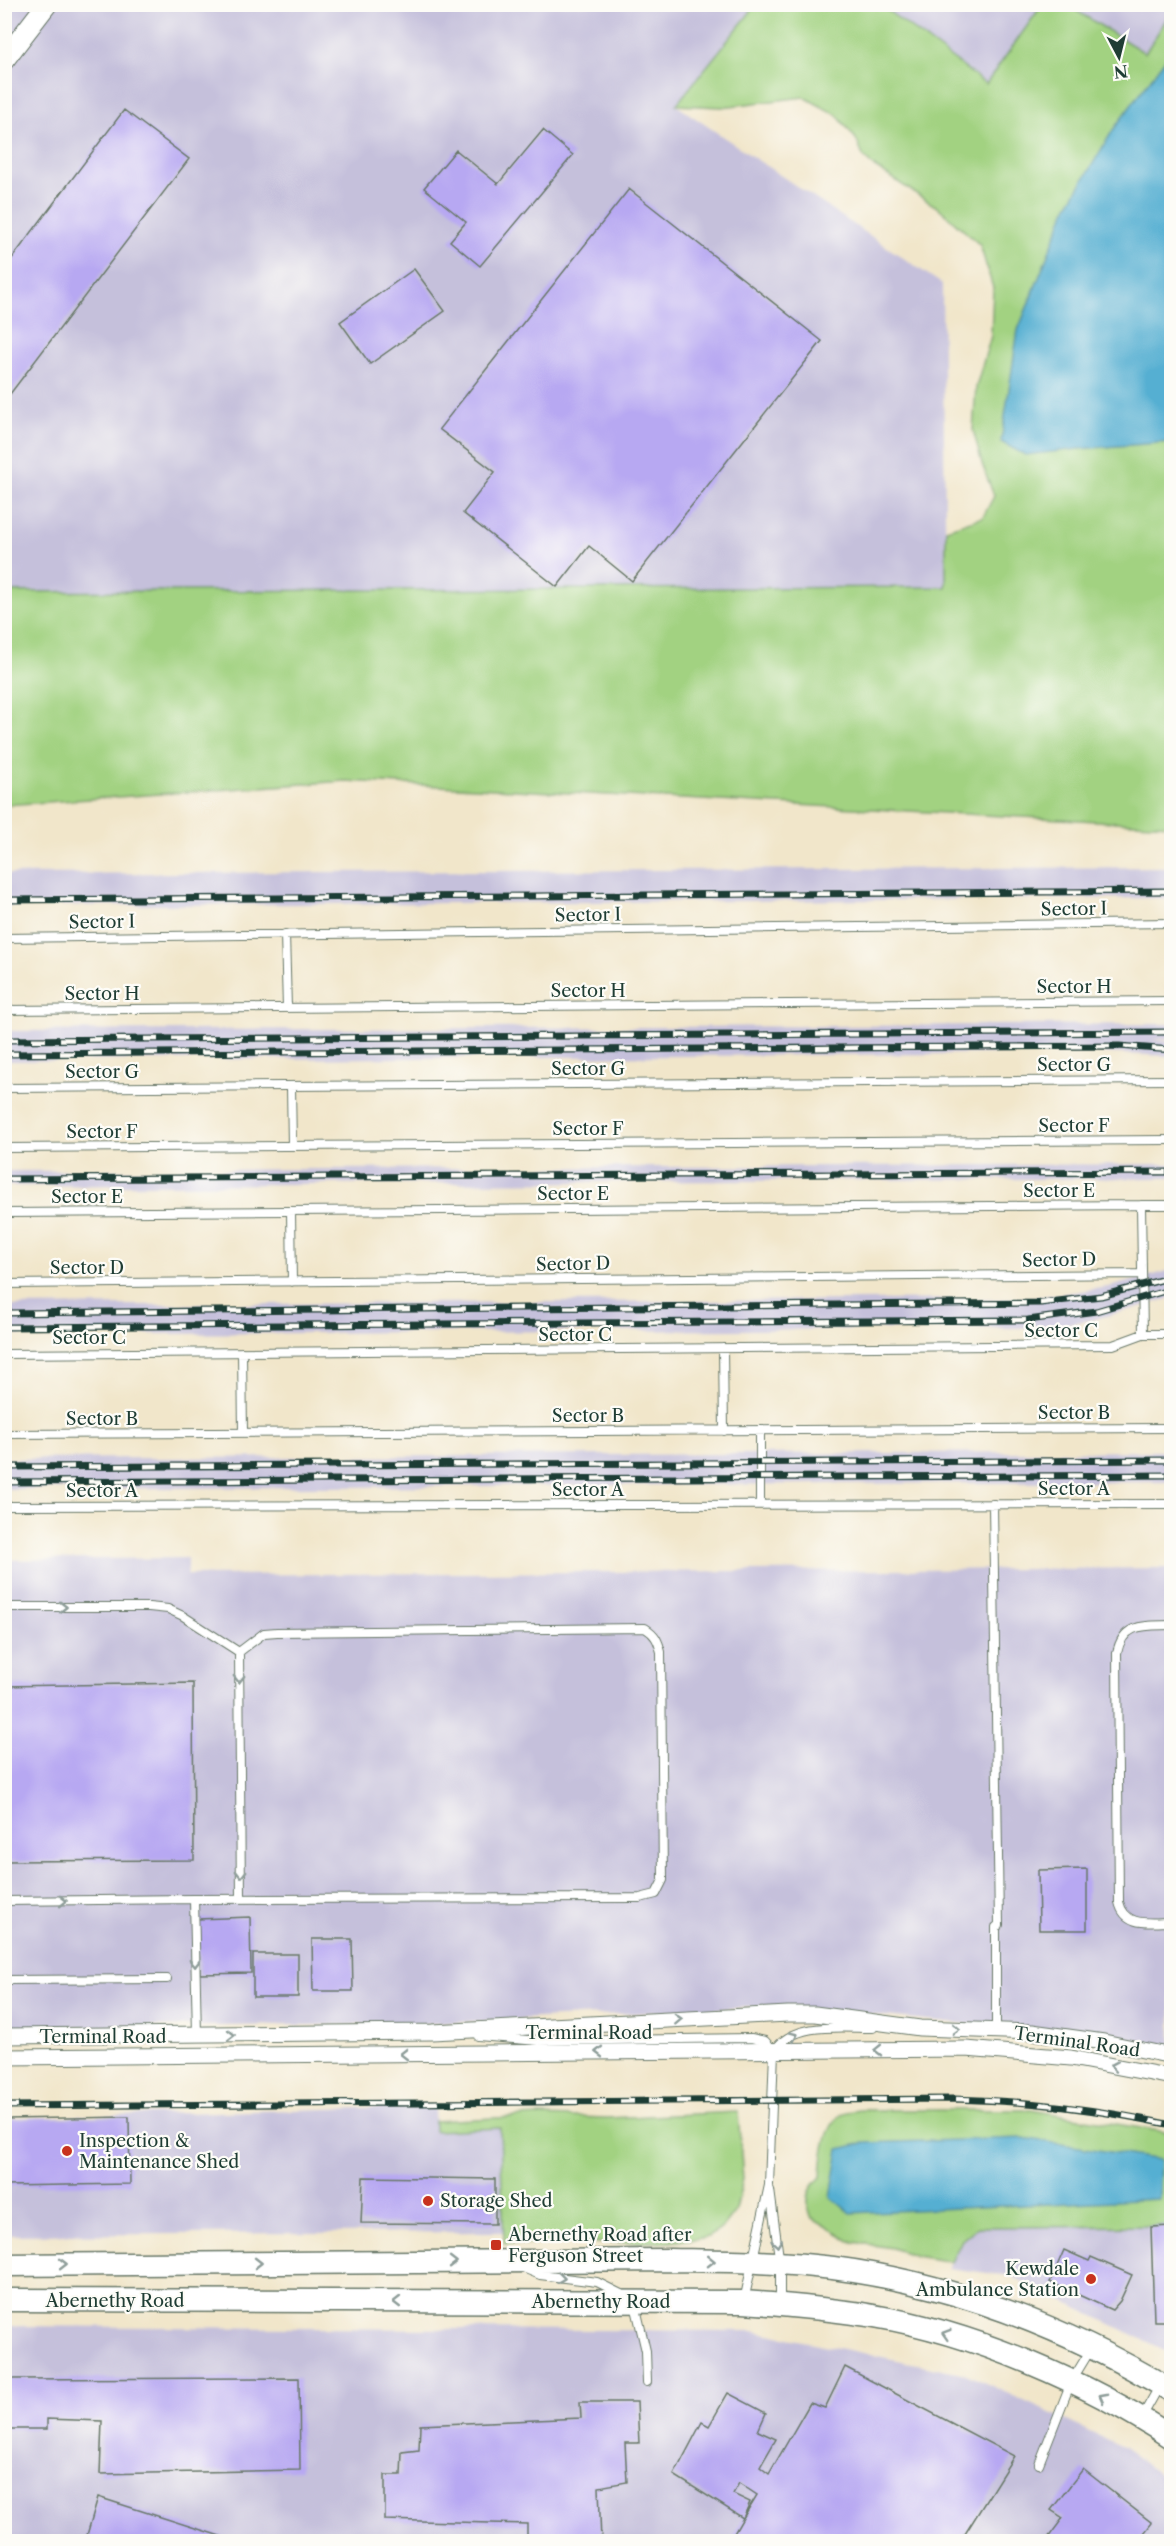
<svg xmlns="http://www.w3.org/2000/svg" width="1176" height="2546" viewBox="0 0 1176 2546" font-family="'Libre Caslon Text',serif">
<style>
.industrial{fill:#c5c0db}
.green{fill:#a2d281;stroke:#60885a;stroke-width:1.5}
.water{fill:#54afd2;stroke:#3a7683;stroke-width:1.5}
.building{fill:#b7a8f2;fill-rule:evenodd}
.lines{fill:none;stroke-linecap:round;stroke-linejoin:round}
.service-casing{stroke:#687868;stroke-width:10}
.minor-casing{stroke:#687868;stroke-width:17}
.tertiary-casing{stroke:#687868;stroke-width:22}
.secondary-casing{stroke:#687868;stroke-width:25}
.service{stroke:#fff;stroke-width:8}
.minor{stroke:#fff;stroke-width:15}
.tertiary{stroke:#fff;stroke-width:20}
.secondary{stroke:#fff;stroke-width:22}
.rail-casing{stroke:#1f3d34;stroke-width:7}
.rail{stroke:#fdfcf7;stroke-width:4.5;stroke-dasharray:14;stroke-linecap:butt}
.oneway{stroke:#8f9e9a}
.poi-dot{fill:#c8321e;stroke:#fdfcf7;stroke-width:2}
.labels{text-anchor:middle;stroke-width:4.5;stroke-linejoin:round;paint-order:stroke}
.street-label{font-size:18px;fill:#1f3d34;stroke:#fdfcf7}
.poi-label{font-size:18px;fill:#1f3d34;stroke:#fdfcf7;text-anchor:start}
</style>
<rect width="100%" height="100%" fill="#fdfcf7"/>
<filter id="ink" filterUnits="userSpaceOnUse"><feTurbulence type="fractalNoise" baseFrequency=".0167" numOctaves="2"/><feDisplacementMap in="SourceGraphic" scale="12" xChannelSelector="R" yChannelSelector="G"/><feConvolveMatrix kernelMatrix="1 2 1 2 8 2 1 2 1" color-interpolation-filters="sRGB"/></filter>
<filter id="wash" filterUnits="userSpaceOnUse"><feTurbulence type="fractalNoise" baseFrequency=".008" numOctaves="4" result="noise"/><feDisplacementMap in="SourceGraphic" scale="24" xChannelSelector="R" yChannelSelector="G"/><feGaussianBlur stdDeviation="1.35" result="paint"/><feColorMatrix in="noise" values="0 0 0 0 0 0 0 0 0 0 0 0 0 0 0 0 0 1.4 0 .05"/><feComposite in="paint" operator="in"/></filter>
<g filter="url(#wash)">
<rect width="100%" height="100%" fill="#f1e6ca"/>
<path class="industrial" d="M 4,5 L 756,5 L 676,105 L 942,284 L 946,587 L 5,592 Z
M 880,5 L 1042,5 L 986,84 Z
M 1067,5 L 1171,5 L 1171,12 L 1145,53 Z
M 1171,867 L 1171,898 L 4,906 L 5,874 Z
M 1171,1024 L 1171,1038 L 1151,1040 L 1171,1041 L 1171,1056 L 1098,1053 L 4,1061 L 5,1031 Z
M 1172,1164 L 1171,1178 L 4,1186 L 5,1171 Z
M 1172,1270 L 1171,1297 L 1165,1300 L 1091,1320 L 1057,1325 L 1019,1328 L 5,1335 L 4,1306 L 1004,1299 L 1037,1297 L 1109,1287 Z
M 1171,1451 L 1172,1482 L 5,1489 L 4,1459 Z
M 187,1558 L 187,1575 L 1171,1568 L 1171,2051 L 959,2023 L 774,2006 L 423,2024 L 5,2028 L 4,1560 Z
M 434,2106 L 435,2131 L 500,2128 L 504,2232 L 5,2235 L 4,2118 Z
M 1171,2226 L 1171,2353 L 1011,2276 L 948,2268 L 962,2240 L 978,2227 Z
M 5,2326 L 754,2331 L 966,2374 L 1125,2448 L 1172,2485 L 1171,2542 L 5,2542 Z"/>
<path class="green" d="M 756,5 L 880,5 L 986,84 L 1042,5 L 1067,5 L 1145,53 L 1171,12 L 1171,825 L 345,781 L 5,805 L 5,592 L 946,587 L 946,529 L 983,517 L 994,496 L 982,464 L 973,430 L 976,387 L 991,336 L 993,288 L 980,245 L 940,209 L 873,166 L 863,156 L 856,139 L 837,115 L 804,97 L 722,107 L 676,105 Z
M 861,2110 L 1031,2110 L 1171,2133 L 1171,2226 L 978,2227 L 962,2240 L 951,2262 L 915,2256 L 892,2248 L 853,2242 L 811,2217 C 805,2200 807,2190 821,2177 C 822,2157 824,2127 842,2114 C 846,2111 855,2111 861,2110 Z
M 738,2112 L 743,2179 L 736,2210 L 722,2228 L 709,2237 L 669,2242 L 504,2244 L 500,2128 L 434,2131 L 434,2121 L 540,2116 L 607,2118 Z"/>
<path class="water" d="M 1171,51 L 1171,442 L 1079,449 L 1025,455 L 1001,442 L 1018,330 L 1067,207 L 1113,130 Z
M 1023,2138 L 1160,2160 L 1159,2199 L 850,2213 L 831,2197 L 839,2149 L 863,2143 Z"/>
<g id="blocks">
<path class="building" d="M 124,110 L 189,159 L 10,394 L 4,390 L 4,269 Z
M 543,130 L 573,155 L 480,266 L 450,241 L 466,222 L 424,188 L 456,150 L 498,184 Z
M 629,189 L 822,341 L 632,581 L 589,546 L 557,587 L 463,513 L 495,472 L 439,429 Z
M 414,269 L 445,311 L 370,364 L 340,322 Z
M 193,1683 L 194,1860 L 4,1861 L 4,1686 Z
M 1087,1869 L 1087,1930 L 1039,1930 L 1038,1870 Z
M 250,1917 L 251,1973 L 200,1974 L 198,1919 Z
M 312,1939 L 352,1939 L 353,1991 L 313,1991 Z
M 253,1954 L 298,1954 L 298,1997 L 253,1997 Z
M 129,2117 L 130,2184 L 4,2186 L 4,2119 Z
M 363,2177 L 495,2179 L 495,2224 L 361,2223 Z
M 1172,2226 L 1172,2321 L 1154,2321 L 1151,2227 Z
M 1064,2250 L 1089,2261 L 1091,2257 L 1132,2275 L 1120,2301 L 1112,2310 L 1050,2282 Z
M 845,2367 L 1014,2456 L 960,2542 L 729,2542 L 743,2518 L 674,2475 L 702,2422 L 709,2426 L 728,2393 L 766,2413 L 758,2431 L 776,2439 L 760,2467 L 769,2474 L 810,2403 L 825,2408 ZM 739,2483 L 757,2495 L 743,2518 L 750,2502 L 733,2494 Z
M 299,2378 L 300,2470 L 100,2474 L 102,2421 L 47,2419 L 47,2429 L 5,2429 L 7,2379 Z
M 580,2402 L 637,2402 L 639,2443 L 625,2443 L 627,2482 L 599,2487 L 601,2542 L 527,2542 L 527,2524 L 385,2520 L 385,2475 L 401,2475 L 402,2452 L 419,2450 L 420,2425 L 581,2418 Z
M 1083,2469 L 1152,2523 L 1137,2542 L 1045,2542 L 1063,2518 L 1051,2510 Z
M 98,2497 L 236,2541 L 236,2542 L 85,2542 Z"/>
</g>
</g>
<g filter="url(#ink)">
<use href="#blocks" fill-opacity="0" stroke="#687868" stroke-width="1.5"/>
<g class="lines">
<defs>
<path id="service" d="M 285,934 L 287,1008
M 4,938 L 1172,923
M 4,1010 L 1172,1001
M 291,1086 L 292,1146
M 4,1088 L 1172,1080
M 4,1148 L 1172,1140
M 291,1211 L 292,1282
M 4,1213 L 1141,1205
M 4,1284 L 1142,1274
M 1143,1334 L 1141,1205 L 1172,1205
M 723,1348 L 724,1431
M 242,1352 L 243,1433
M 4,1354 L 1113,1345 L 1143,1334 L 1172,1334
M 760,1430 L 760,1505
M 4,1434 L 1172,1428
M 993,1504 L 999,1925 L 996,1927 L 996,2030
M 4,1506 L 1172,1504
M 4,1607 L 149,1607 L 168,1609 L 183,1616 L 239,1652 L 241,1898
M 1172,1625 C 1145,1626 1123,1622 1117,1653 L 1119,1902 C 1125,1928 1150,1922 1172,1922
M 194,1899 L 640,1898 L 656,1894 L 663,1880 L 661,1652 C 658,1640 655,1634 645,1628 L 277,1632 L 264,1633 L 239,1652
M 4,1901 L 194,1899 L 197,2035
M 4,1980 L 167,1979
M 478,2036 L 539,2041 L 751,2038 L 765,2041 L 774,2051 C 794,2021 842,2028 873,2028
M 770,2190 L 780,2265 L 780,2303
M 523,2268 L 540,2275 L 597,2282 L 621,2294
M 744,2301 L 769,2185 L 774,2051
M 635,2304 L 646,2351 L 647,2382
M 1142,2417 L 1160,2385 L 1172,2371
M 1039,2464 L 1071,2382 L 1091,2349"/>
<path id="minor" d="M 4,2036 L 432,2032 L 788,2014 L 815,2014 L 920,2028 L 1032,2032 L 1104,2042 L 1172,2056
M 4,2057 L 966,2049 L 1071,2058 L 1172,2077"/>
<path id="tertiary" d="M 4,60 L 47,4"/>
<path id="secondary" d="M 4,2265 L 670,2260 C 724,2261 778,2261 833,2268 C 954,2284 1067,2328 1172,2391
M 4,2300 L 743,2302 C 787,2305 831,2309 874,2316 C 974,2333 1088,2382 1172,2438"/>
</defs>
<use href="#service" class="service-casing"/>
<use href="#minor" class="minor-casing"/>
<use href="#tertiary" class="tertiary-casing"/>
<use href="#secondary" class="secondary-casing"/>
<use href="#service" class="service"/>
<use href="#minor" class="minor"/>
<use href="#tertiary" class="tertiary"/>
<use href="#secondary" class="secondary"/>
<defs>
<path id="rail" d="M 4,900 L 1172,891
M 4,1040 L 1172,1032
M 4,1054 L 1119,1046 L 1172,1050
M 4,1179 L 1172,1172
M 4,1313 L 1041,1303 L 1101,1296 L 1172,1277
M 4,1327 L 1028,1320 L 1096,1311 L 1172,1289
M 4,1467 L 1172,1460
M 4,1482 L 1172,1475
M 4,2106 L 954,2099 C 1032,2101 1095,2109 1172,2125"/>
</defs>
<use href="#rail" class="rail-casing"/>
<use href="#rail" class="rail"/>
</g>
<defs><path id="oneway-chevron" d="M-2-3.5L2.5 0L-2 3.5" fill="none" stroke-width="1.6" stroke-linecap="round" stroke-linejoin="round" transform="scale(1.5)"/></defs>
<g class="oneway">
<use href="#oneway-chevron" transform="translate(63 1607)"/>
<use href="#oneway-chevron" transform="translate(239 1679) rotate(90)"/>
<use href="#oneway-chevron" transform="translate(241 1874) rotate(90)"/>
<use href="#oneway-chevron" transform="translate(63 1901) rotate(-1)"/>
<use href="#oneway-chevron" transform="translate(195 1963) rotate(89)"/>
<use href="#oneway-chevron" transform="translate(678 2019) rotate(-3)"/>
<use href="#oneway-chevron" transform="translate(956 2029) rotate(2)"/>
<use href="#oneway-chevron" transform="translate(231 2035)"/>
<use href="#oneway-chevron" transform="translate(794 2036) rotate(-23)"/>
<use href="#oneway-chevron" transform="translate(878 2050) rotate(179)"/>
<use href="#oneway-chevron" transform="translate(599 2052) rotate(180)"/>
<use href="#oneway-chevron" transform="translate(404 2054) rotate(180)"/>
<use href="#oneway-chevron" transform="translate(1114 2066) rotate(-170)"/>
<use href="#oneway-chevron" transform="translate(777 2243) rotate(82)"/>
<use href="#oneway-chevron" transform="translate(711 2261) rotate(1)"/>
<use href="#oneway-chevron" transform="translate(453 2262)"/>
<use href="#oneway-chevron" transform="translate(258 2263)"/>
<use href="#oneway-chevron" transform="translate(63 2264)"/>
<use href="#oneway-chevron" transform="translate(561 2278) rotate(7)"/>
<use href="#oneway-chevron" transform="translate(397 2302) rotate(-180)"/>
<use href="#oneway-chevron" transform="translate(946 2334) rotate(-163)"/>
<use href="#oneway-chevron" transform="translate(1103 2397) rotate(-152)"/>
</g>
</g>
<g class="poi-dot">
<circle cx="67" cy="2151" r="6"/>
<circle cx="428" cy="2201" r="6"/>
<rect x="490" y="2239" width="12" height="12" rx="3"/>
<circle cx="1091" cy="2279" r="6"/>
</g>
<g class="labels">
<g class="street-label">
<text transform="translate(1074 909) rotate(-1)" y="6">Sector I</text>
<text transform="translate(588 915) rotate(-1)" y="6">Sector I</text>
<text transform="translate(102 922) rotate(-1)" y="6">Sector I</text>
<text x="1074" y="993">Sector H</text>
<text x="588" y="997">Sector H</text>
<text x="102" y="1000">Sector H</text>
<text x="1074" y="1071">Sector G</text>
<text x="588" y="1075">Sector G</text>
<text x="102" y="1078">Sector G</text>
<text x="1074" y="1132">Sector F</text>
<text x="588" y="1135">Sector F</text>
<text x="102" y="1138">Sector F</text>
<text x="1059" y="1197">Sector E</text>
<text x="573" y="1200">Sector E</text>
<text x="87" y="1203">Sector E</text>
<text transform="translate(1059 1260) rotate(-1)" y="6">Sector D</text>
<text transform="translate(573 1264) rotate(-1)" y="6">Sector D</text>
<text x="87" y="1274">Sector D</text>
<text x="1061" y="1337">Sector C</text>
<text x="575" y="1341">Sector C</text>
<text x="89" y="1344">Sector C</text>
<text x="1074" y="1419">Sector B</text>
<text x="588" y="1422">Sector B</text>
<text x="102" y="1425">Sector B</text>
<text x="1074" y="1495">Sector A</text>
<text x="588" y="1496">Sector A</text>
<text x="102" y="1497">Sector A</text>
<text x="589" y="2039">Terminal Road</text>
<text x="103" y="2043">Terminal Road</text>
<text transform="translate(1077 2042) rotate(8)" y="6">Terminal Road</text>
<text x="115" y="2307">Abernethy Road</text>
<text x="601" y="2308">Abernethy Road</text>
</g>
<g class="poi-label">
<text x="79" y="2147">Inspection &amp;<tspan x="79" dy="21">Maintenance Shed</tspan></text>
<text x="440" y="2207">Storage Shed</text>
<text x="508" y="2241">Abernethy Road after<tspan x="508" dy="21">Ferguson Street</tspan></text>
<text x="1079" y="2275" text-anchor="end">Kewdale<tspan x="1079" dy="21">Ambulance Station</tspan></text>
</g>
</g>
<rect width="1176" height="2546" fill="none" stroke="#fdfcf7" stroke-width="24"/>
<g transform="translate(1119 57) rotate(173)" stroke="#fdfcf7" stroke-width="4.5" paint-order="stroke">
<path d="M0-4.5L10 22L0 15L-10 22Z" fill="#1f3d34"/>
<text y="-9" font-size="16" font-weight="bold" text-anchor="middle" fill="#1f3d34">N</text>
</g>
</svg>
